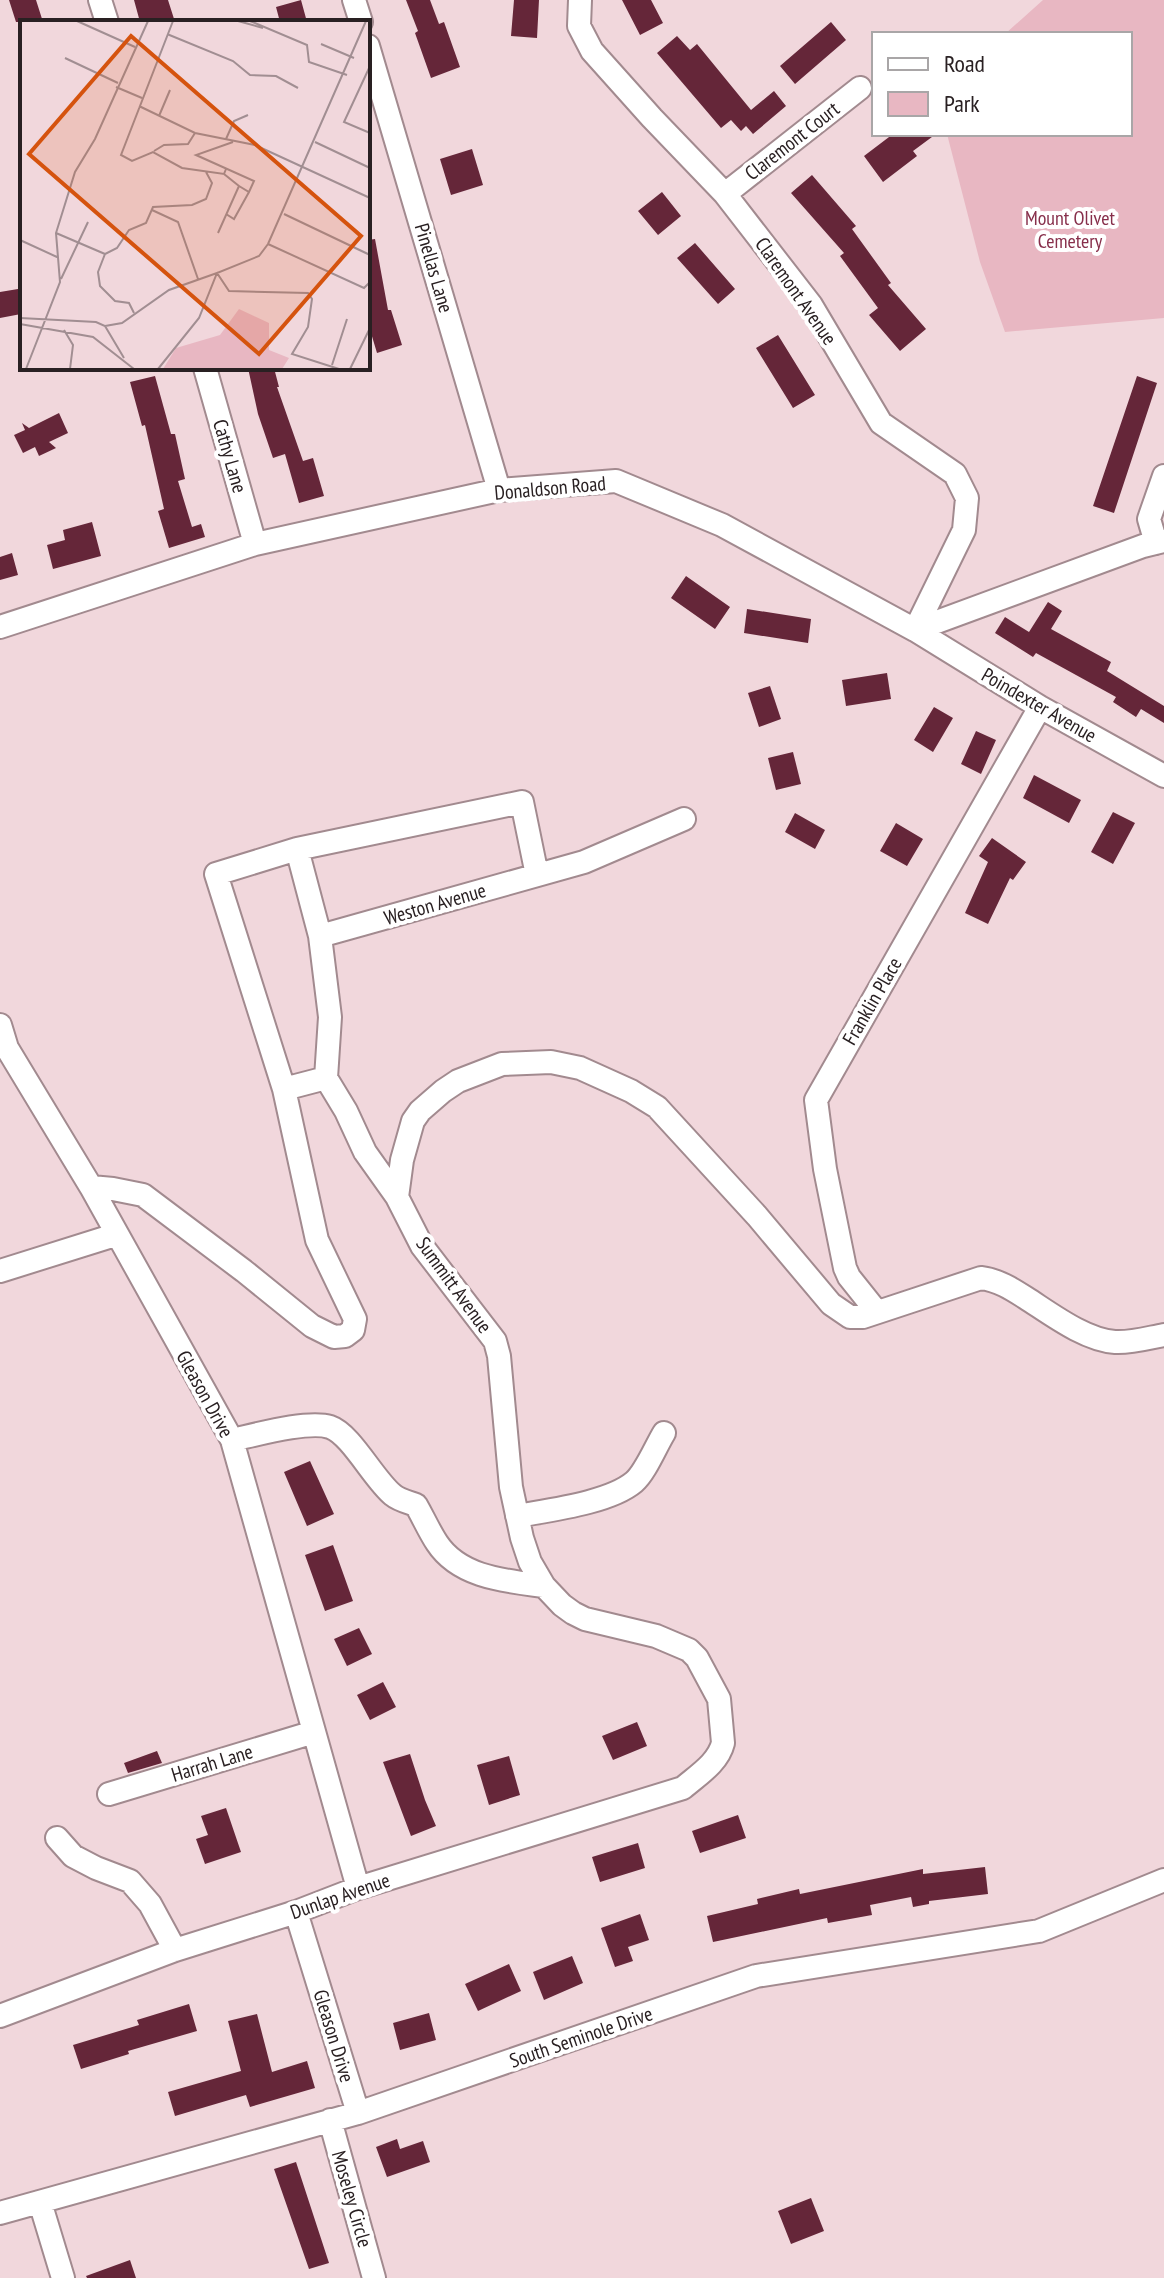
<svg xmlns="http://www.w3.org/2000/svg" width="1164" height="2278" viewBox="0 0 1164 2278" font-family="'PT Sans Narrow',sans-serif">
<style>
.green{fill:#e8b7c2}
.building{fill:#652639}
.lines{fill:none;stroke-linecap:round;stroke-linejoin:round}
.minor-casing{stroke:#a28a8f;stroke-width:26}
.minor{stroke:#fff;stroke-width:22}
.labels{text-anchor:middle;stroke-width:8;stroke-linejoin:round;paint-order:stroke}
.street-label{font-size:20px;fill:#292022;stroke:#fff}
.park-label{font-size:20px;fill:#872f4b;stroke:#fff}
.inset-road{fill:none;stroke:#a18e92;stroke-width:2}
.view{fill:#d5530e;fill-opacity:0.15;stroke:#d5530e;stroke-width:4}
.inset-edge{fill:none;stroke:#292022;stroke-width:4}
</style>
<rect width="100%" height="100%" fill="#f1d7dc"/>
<path class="green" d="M 1043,0 L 1164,0 L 1164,318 L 1005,332 L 980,262 L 947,134 L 1130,134 L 1130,34 L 1005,34 Z"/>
<path class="building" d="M 9,0 L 36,0 L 43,22 L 16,22 Z
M 134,0 L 168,0 L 175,22 L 140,22 Z
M 301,0 L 307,22 L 280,22 L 276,7 Z
M 406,0 L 430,0 L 439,24 L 444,22 L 460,67 L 431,78 L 415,33 L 418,31 Z
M 514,0 L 539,0 L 537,38 L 511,36 Z
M 622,0 L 651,0 L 663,23 L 640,35 Z
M 831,22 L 846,40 L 795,84 L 780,66 Z
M 677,36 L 690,50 L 697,44 L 751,110 L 774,91 L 786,106 L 753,134 L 746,126 L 741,131 L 731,120 L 721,128 L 657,53 Z
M 893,134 L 936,134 L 913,151 L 917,156 L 883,182 L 864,156 Z
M 472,149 L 483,185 L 451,195 L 440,159 Z
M 812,175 L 856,226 L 852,229 L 891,283 L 888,285 L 926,329 L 900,351 L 869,315 L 878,308 L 840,256 L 844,253 L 791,193 Z
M 662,192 L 681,216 L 658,235 L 638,211 Z
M 375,239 L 388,310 L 391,310 L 402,345 L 377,353 L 368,323 L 368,240 Z
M 695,243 L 735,289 L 718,304 L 677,258 Z
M 18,289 L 21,314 L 0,318 L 0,292 Z
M 778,335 L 815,395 L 793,408 L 756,348 Z
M 248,368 L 274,368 L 279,387 L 277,387 L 303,461 L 313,458 L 324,496 L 299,503 L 285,454 L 273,458 L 258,414 Z
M 155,376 L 171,434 L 175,434 L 185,479 L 178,481 L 192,527 L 201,524 L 205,537 L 169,548 L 158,511 L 164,509 L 145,425 L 142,426 L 130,382 Z
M 1137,376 L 1157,383 L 1114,513 L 1093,506 Z
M 59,413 L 68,433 L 49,442 L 56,448 L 39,456 L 35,447 L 23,453 L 14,435 L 25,430 L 22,423 L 29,428 Z
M 92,522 L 101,556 L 53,569 L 47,545 L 65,540 L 63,530 Z
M 12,553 L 18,575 L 0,580 L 0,557 Z
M 686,576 L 730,607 L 715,629 L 671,598 Z
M 1048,602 L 1062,611 L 1051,629 L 1111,662 L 1107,671 L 1164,706 L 1164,723 L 1141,709 L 1136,717 L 1113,702 L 1116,697 L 1036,653 L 1033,657 L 995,633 L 1005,617 L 1029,632 Z
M 747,609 L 811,619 L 808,643 L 744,633 Z
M 887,673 L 891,699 L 846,706 L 842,680 Z
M 770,686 L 781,719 L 759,727 L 748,693 Z
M 934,707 L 953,718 L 933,752 L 914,740 Z
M 976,731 L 996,740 L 981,774 L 961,764 Z
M 793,752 L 801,784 L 776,790 L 768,758 Z
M 1034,775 L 1081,800 L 1069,823 L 1023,798 Z
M 1113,812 L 1135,823 L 1113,864 L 1091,852 Z
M 795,813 L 825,830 L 815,849 L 785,832 Z
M 896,823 L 923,839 L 907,866 L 880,851 Z
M 992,838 L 1026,862 L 1013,880 L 1010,878 L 988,924 L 965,913 L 988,862 L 979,856 Z
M 310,1461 L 334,1514 L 307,1526 L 284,1472 Z
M 333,1545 L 353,1601 L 325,1611 L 305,1555 Z
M 359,1628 L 372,1654 L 347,1666 L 334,1639 Z
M 383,1682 L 396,1707 L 370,1720 L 357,1695 Z
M 637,1722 L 647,1746 L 613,1760 L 602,1736 Z
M 157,1751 L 162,1763 L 128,1773 L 124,1763 Z
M 410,1754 L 425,1800 L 436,1826 L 411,1836 L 383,1762 Z
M 509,1756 L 520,1795 L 489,1805 L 477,1765 Z
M 226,1808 L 241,1852 L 205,1864 L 196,1839 L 208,1835 L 201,1816 Z
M 738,1815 L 746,1838 L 700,1853 L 692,1831 Z
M 638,1843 L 645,1868 L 600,1882 L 592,1857 Z
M 985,1867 L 988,1894 L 929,1901 L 929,1904 L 913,1907 L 911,1897 L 870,1905 L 872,1915 L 828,1923 L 827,1918 L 713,1942 L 707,1916 L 758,1904 L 757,1899 L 799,1889 L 800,1894 L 923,1869 L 923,1874 Z
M 640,1914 L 649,1940 L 628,1947 L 633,1961 L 615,1967 L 601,1928 Z
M 572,1956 L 583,1983 L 544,2000 L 533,1972 Z
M 509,1964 L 521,1991 L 478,2011 L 465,1984 Z
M 189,2004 L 197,2031 L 128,2051 L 129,2054 L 81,2069 L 73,2045 L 139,2025 L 137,2020 Z
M 429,2013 L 436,2040 L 400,2050 L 393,2023 Z
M 257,2014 L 272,2072 L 307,2061 L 315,2088 L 250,2107 L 246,2095 L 175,2116 L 168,2092 L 241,2071 L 228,2021 Z
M 397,2139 L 400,2149 L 423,2141 L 430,2162 L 387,2177 L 376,2147 Z
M 296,2162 L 329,2263 L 309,2269 L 274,2169 Z
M 811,2198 L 824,2231 L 791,2244 L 778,2211 Z
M 130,2260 L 136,2278 L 87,2278 L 86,2276 Z"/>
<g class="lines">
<defs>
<path id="minor" d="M 100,0 L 107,22
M 354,0 L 361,22
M 580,0 L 579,26 L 592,51 L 652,118 L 725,194 L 811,305 L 881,423 L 955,474 L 967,498 L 964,530 L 915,630 L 1040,707 L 1164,776
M 368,46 L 499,490
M 725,194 L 860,88
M 205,368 L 255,544
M 1156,543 L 1149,519 L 1164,476
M 0,627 L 255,544 L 499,490 L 616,481 L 722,525 L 915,630 L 1143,546 L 1164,541
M 297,849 L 522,802 L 537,875
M 0,1025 L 7,1048 L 91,1187 L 232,1440 L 358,1888
M 326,1078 L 330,1017 L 320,936 L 584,862 L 684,819
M 91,1187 L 113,1189 L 143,1195 L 244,1271 L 312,1326 L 334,1337 L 345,1336 L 353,1330 L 355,1319 L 317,1240 L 284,1089 L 216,874 L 297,849 L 320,936
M 397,1197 L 402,1160 L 413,1121 L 420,1111 L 443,1091 L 458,1081 L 502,1064 L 551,1062 L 580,1068 L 631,1091 L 657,1107 L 757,1216 L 831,1304 L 850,1317 L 863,1317 L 981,1278 C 998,1280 1012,1289 1026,1298 C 1051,1314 1085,1340 1115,1342 C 1131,1343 1148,1338 1164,1335
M 0,1271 L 115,1235
M 877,1312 L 849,1277 L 845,1268 L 825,1169 L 816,1100 L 1040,707
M 232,1440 C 255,1435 308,1420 330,1427 C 351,1434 374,1480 393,1495 C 399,1500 408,1502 416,1505 C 423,1517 429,1531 437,1543 C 460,1578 507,1581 544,1586
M 517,1516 C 549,1510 609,1503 634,1482 C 645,1473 656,1446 664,1433
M 109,1794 L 314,1732
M 57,1838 L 73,1856 L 96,1868 L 130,1881 L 150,1904 L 175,1950
M 296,1912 L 358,2113
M 0,2016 L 175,1950 L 296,1912 L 358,1888 L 683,1788 C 698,1775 718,1763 723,1743 L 719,1699 L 697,1658 L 689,1650 L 656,1636 L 585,1619 L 573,1613 L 562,1605 L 544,1586 L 530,1562 L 522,1538 L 511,1487 L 499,1356 L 495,1341 L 422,1246 L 397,1197 L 365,1152 L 346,1111 L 326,1078 L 284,1089
M 330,2120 L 374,2278
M 40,2202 L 63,2278
M 0,2213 L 358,2113 L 756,1976 L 1039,1931 L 1164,1880"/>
</defs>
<use href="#minor" class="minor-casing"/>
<use href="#minor" class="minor"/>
</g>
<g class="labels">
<g class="street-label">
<text transform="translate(792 141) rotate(-38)" y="7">Claremont Court</text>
<text transform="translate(434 268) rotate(74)" y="7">Pinellas Lane</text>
<text transform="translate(796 291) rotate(55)" y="7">Claremont Avenue</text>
<text transform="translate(230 456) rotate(74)" y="7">Cathy Lane</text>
<text transform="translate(550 488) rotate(-5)" y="7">Donaldson Road</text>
<text transform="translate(1039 705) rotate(30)" y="7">Poindexter Avenue</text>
<text transform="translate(435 904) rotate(-16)" y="7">Weston Avenue</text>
<text transform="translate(872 1001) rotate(-60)" y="7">Franklin Place</text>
<text transform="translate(454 1285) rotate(54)" y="7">Summitt Avenue</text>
<text transform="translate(205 1394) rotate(61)" y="7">Gleason Drive</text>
<text transform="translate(212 1763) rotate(-17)" y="7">Harrah Lane</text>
<text transform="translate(340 1896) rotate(-19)" y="7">Dunlap Avenue</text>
<text transform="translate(334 2036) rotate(73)" y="7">Gleason Drive</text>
<text transform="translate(581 2037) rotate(-19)" y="7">South Seminole Drive</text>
<text transform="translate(352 2199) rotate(74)" y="7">Moseley Circle</text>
</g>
<g class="park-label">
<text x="1070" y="225">Mount Olivet<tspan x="1070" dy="23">Cemetery</tspan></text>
</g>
</g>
<g transform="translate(20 20)">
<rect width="350" height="350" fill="#f1d7dc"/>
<path d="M 219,289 L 249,303 L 249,330 L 269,338 L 262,349 L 143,349 L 156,328 L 200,315 Z" fill="#e8b7c2"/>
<path class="inset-road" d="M 57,1 L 115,27M 153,1 L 101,135 L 112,141 L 133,132 L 162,148 L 204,154 L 206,149M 218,1 L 243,8M 230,1 L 287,25 L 289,42 L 327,55M 147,14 L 213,41 L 230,55 L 256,56 L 278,68M 301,24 L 334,38M 45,38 L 98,63M 350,46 L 324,102 L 350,113M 96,67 L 122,78M 119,86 L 175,113 L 235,125 L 350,178M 139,96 L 150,70M 206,119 L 214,101 L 228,95M 213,122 L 176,135 L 234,161 L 229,172 L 219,166M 295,122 L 350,148M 134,131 L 144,125 L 168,124 L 175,113M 132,190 L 158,202 L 178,259M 206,194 L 214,199 L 229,172M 264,194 L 350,235M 36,213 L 85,234M 198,213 L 219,166 L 204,154M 0,220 L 37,237M 248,224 L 344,268 L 350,262M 41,259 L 68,202M 114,293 L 109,283 L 95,281 L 80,266 L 78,252 L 85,234 L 97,228 L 109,210 L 126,203 L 133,187 L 172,185 L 186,179 L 192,163 L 186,152M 0,298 L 76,302 L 85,306 L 104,338M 0,304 L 73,317 L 114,349M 85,306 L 102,303 L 149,270 L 197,253 L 209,271 L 288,273 L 292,279 L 288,307 L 272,334 L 319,349M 44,310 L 53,325 L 50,349M 312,345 L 327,299M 6,349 L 40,262 L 36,213 L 55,152 L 75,119 L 128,1M 138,349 L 179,298 L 197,253 L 239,236 L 248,224 L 346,1M 330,349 L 350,308"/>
<path class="view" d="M 111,16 L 341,216 L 239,334 L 9,134 Z"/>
<rect width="350" height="350" class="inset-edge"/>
</g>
<rect x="872" y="32" width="260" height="104" fill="#ffffff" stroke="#a9a6a7" stroke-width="2"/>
<rect x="888" y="58" width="40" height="12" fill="#ffffff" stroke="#a9a6a7" stroke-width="2"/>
<text x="944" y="72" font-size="24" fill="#292022">Road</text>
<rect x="888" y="92" width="40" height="24" fill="#e8b7c2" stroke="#a9a6a7" stroke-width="2"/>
<text x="944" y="112" font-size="24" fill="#292022">Park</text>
</svg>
